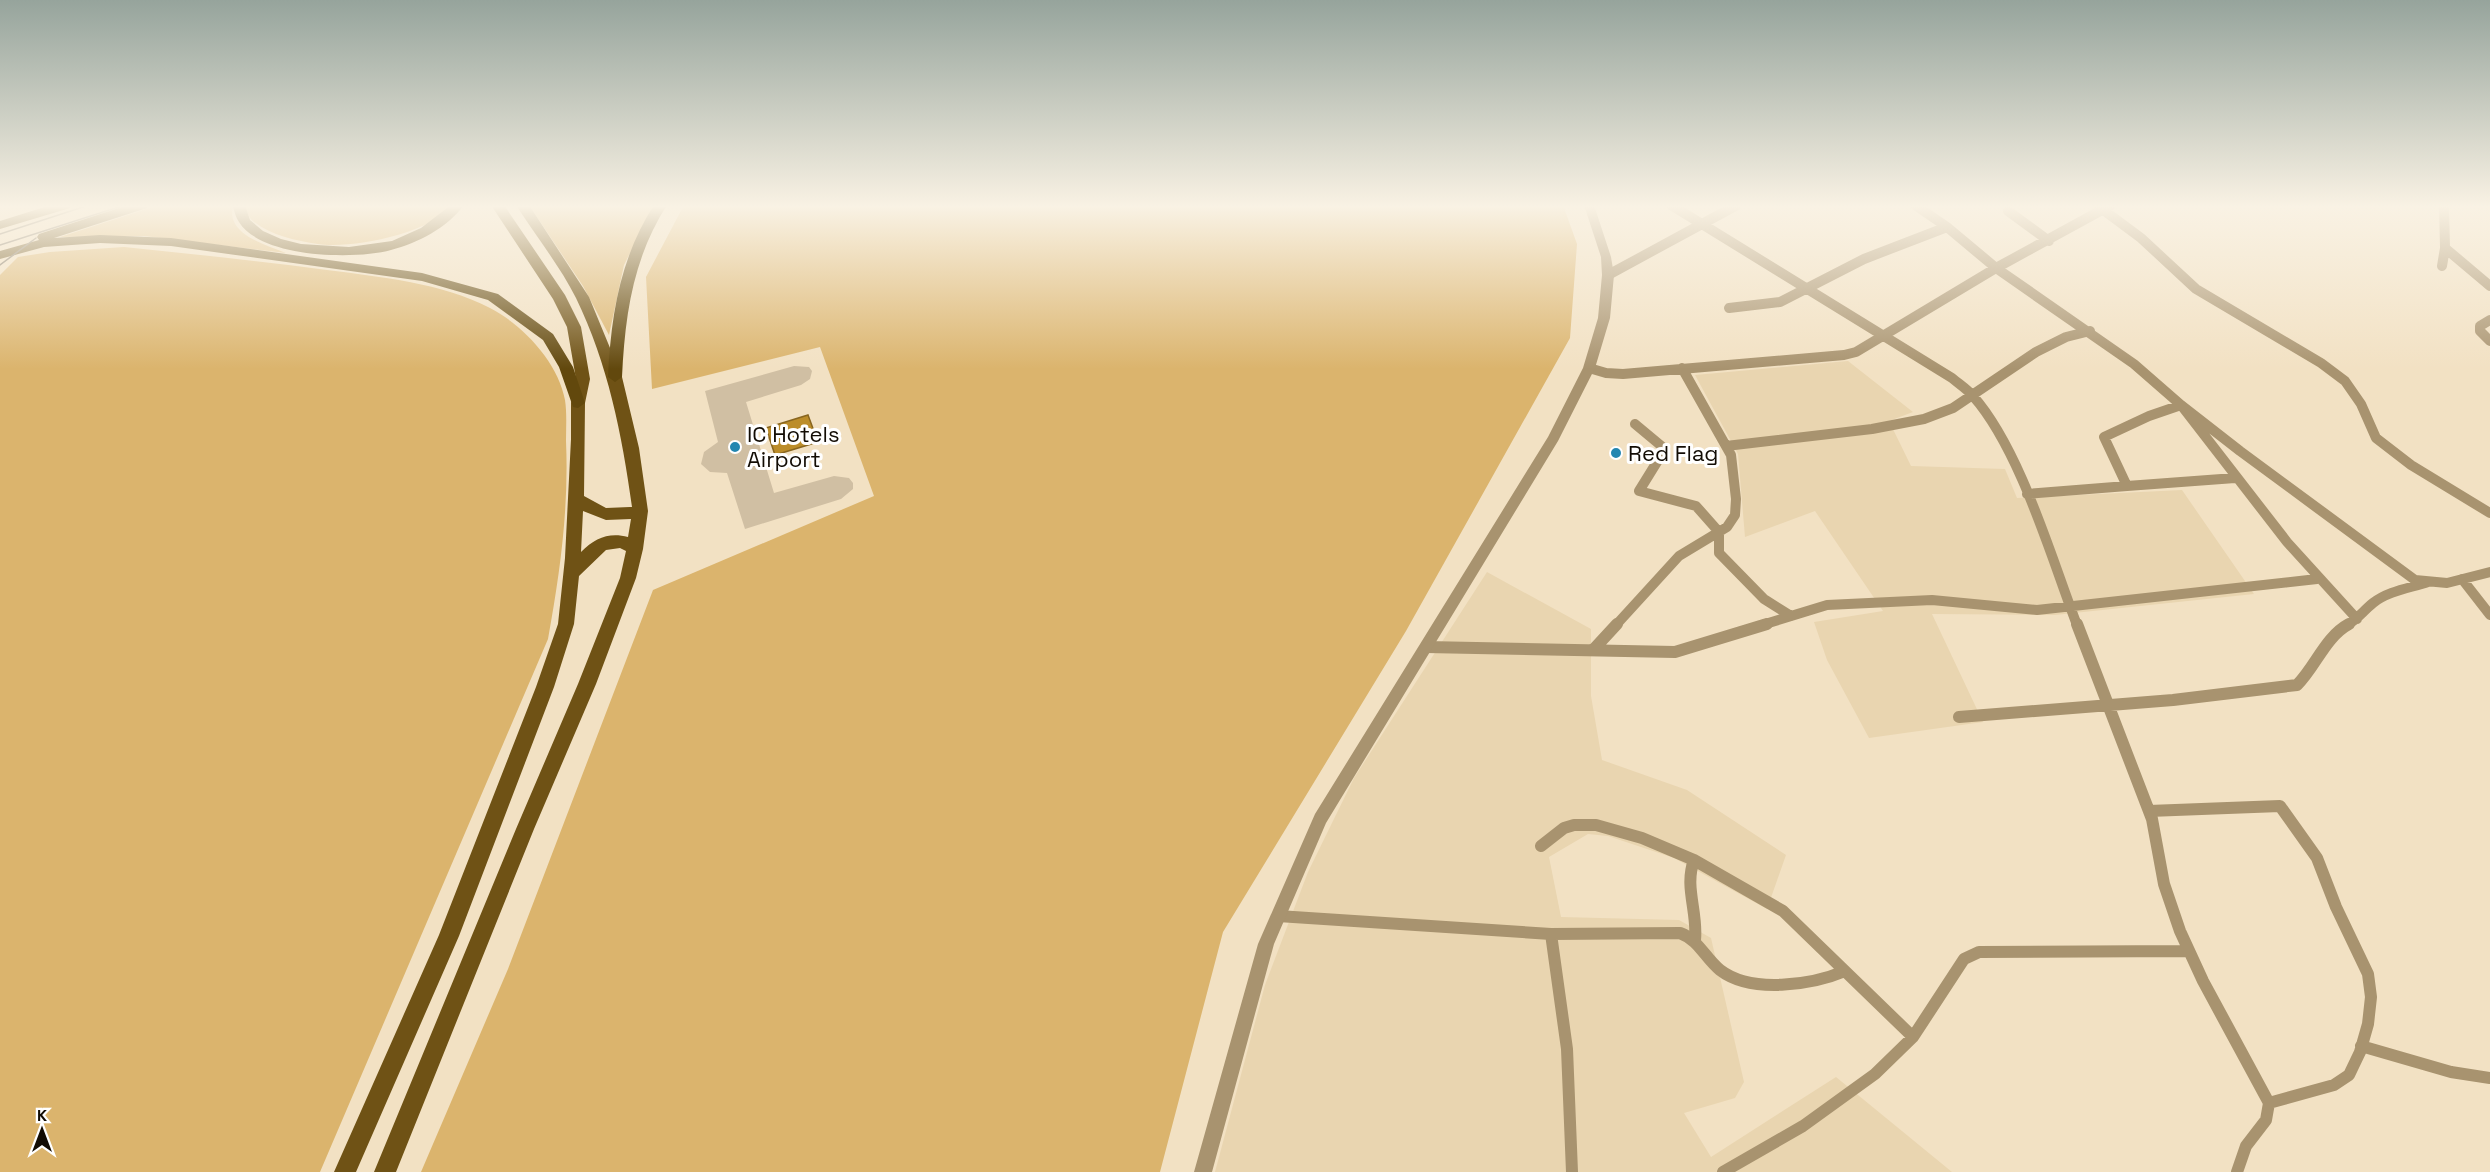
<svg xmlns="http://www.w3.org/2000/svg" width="2490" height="1172" viewBox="0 0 2490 1172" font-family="'Space Grotesk',sans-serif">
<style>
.built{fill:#e9d5b0}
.green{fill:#dbb46d}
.water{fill:#bc8d2a;stroke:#89661f;stroke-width:1.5}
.building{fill:#d0bfa3}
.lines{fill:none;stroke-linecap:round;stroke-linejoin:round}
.minor-far1{stroke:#a8936f;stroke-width:10}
.minor{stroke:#a8936f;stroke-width:12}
.tertiary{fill:#a8936f;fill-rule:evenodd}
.primary{fill:#6f5215;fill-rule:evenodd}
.trunk{fill:#62480d;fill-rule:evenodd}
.tram{stroke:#6d6352;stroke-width:1.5}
.poi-dot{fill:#2386b0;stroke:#fff;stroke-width:2}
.labels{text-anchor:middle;stroke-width:6;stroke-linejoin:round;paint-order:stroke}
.poi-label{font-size:22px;fill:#120c04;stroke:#fff;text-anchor:start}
</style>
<rect width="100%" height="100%" fill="#f2e1c3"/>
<path class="built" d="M 1848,361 L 1913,412 L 1889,421 L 1911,466 L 2005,469 L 2017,498 L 2182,490 L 2254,594 L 2055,615 L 1932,614 L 1983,722 L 1869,738 L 1827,660 L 1814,622 L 1883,611 L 1815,511 L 1745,537 L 1738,454 L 1695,375 Z
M 1487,572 L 1591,629 L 1591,696 L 1602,760 L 1687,790 L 1786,855 L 1767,909 L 1674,858 L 1608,836 L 1588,834 L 1549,857 L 1561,917 L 1679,920 L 1711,938 L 1744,1082 L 1735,1098 L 1684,1113 L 1711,1157 L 1836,1077 L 1952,1172 L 1215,1172 L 1265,985 L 1308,872 L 1354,778 Z"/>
<path class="green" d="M 159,205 L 233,205 C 225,234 266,245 286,253 L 144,236 L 60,237 Z
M 245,205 L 451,205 C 431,234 351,249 318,244 C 296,241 270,235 253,221 C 249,218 246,210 245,205 Z
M 529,205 L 654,205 L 624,265 L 609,335 L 583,286 Z
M 684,205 L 1563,205 L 1577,244 L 1570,338 L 1406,631 L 1223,932 L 1160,1172 L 421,1172 L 508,969 L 653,590 L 874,496 L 820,347 L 652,389 L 646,277 Z
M 124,247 C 192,254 260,261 327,270 C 381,277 442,283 490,308 C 523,325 558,362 565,400 C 567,413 566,428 566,441 C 569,508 560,573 548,639 L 320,1172 L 0,1172 L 0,275 L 18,257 L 50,252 Z"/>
<path class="water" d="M 808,415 L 818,442 L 775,455 L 766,428 Z"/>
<path class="building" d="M 794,366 L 809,367 L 812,371 L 810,379 L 801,385 L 746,402 L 774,493 L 834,476 L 849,478 L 853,483 L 853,489 L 841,499 L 745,529 L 727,473 L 710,472 L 701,464 L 704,452 L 718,442 L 705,391 Z"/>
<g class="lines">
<path class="minor-far1" d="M 1671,205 L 1952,378 C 1959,384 1967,389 1973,396 C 2020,449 2051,557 2077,625
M 1915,205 L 1947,227 L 1996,268 L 2134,364 L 2181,405 L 2240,451 L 2415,580 L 2447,583 L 2490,572
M 2098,206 L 2141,238 L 2196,289 L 2321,363 L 2345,381 L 2361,404 L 2376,438 L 2411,465 L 2490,513
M 2008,211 L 2049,241
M 2445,248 L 2490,286
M 2442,266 L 2445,248 L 2444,205
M 1608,275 L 1737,205
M 1729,308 L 1780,302 L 1864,259 L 1947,227
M 2490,320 L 2480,326 L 2480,331 L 2490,341
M 1589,368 L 1606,373 L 1623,374 L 1844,355 L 1856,352 L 1996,268 L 2111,205
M 1635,424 L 1665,449 L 1639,491 L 1696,506 L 1719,532 L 1719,553 L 1764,599 L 1791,616
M 1726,446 L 1872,429 L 1924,419 L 1953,408 L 2036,352 L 2066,337 L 2090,331
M 2127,486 L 2235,478
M 2027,494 L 2127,486 L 2104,437 L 2149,416 L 2181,405 L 2287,542 L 2357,619
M 2462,579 L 2490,615
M 1616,625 L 1679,556 L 1727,527 L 1735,515 L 1736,499 L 1731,455 L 1682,368
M 1762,625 L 1827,605 L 1932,600 L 2037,610 L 2317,579
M 2347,625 C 2358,619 2363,611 2373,603 C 2388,591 2410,588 2428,582"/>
<path class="minor" d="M 2077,624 L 2152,819 L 2164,884 L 2180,931 L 2203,981 L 2269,1103 L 2266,1120 L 2246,1146 L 2237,1172
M 1426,647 L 1675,652 L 1767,624
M 1593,650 L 1617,624
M 1959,717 L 2173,700 L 2297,685 C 2316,666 2325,637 2349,624
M 2149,811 L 2280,806 L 2317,858 L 2336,907 L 2368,974 L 2371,997 L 2368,1024 L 2360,1052 L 2349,1075 L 2334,1085 L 2269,1103
M 1541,846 L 1564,828 L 1574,825 L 1596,825 L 1642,838 L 1694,860 L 1783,911 L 1913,1037
M 1694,860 C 1684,887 1698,912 1695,940
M 1278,916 L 1551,934 L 1680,933 C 1699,940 1705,958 1720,970 C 1751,994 1812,985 1845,971
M 1551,934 L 1567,1049 L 1572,1172
M 2361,1046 L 2451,1072 L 2490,1078
M 1723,1172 L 1803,1126 L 1875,1074 L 1913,1037 L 1964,959 L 1979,952 L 2188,951"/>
<path class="tertiary" d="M 1584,205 L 1594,205 L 1611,257 L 1614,275 L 1610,318 L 1595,368 L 1558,441 L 1326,823 L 1274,944 L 1212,1172 L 1194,1172 L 1258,944 L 1315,814 L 1548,437 L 1583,368 L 1598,318 L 1602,275 L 1601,257 Z"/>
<path class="primary" d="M 491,205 L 504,205 L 565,295 L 581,327 L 590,379 L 585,403 L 584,496 L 606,508 L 630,507 L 632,507 C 622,434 608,364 576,298 C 560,266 535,235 516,205 L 529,205 L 589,297 L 622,377 L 639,448 L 648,511 L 643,549 L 636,578 L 596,684 L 534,829 L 396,1172 L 374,1172 L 516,829 L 578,684 L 620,578 L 626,551 L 620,548 L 606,550 L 579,576 L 574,624 L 554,687 L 459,936 L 356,1172 L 334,1172 L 439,935 L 536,687 L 558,624 L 565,558 L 571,439 L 571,403 L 576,379 L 567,327 L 553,299 ZM 583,511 L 606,520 L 631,519 L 628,537 C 609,532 595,538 581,552 Z"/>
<path class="trunk" d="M 51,205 L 71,205 L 70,208 L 0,229 L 0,221 Z
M 128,205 L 148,205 L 147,208 L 54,238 L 100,235 L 171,238 L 422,273 L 498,294 L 553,334 L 573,367 L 585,403 L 578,408 L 573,407 L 559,367 L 543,340 L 488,300 L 422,281 L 171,246 L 100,243 L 44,247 L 0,259 L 0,251 L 39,240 L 37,237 L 39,234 Z
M 233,205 L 245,205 L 250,220 L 263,231 L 281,239 L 301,244 L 349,247 L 392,241 L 421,228 L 451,205 L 464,205 C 447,228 418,243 391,250 C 355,260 261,258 239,222 C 236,218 234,211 233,205 Z
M 654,205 L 667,205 C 633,258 625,315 622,377 L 615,382 L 608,377 C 611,315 620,258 654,205 Z"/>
<path class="tram" d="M 0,234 L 89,205
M 0,245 L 125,205
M 0,265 L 36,238"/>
</g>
<linearGradient id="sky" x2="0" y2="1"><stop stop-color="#96a49c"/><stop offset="0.56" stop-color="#f9f2e4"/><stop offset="1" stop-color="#f9f2e4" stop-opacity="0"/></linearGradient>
<rect width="2490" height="369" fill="url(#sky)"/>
<g class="poi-dot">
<circle cx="735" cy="447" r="6"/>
<circle cx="1616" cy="453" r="6"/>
</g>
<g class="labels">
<g class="poi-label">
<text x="747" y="442">IC Hotels<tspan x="747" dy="25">Airport</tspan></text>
<text x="1628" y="461">Red Flag</text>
</g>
</g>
<g transform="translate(42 1130)" stroke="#ffffff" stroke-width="4.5" paint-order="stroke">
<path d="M0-4.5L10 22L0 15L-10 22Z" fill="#120c04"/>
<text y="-9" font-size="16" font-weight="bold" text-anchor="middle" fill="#120c04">K</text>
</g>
</svg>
